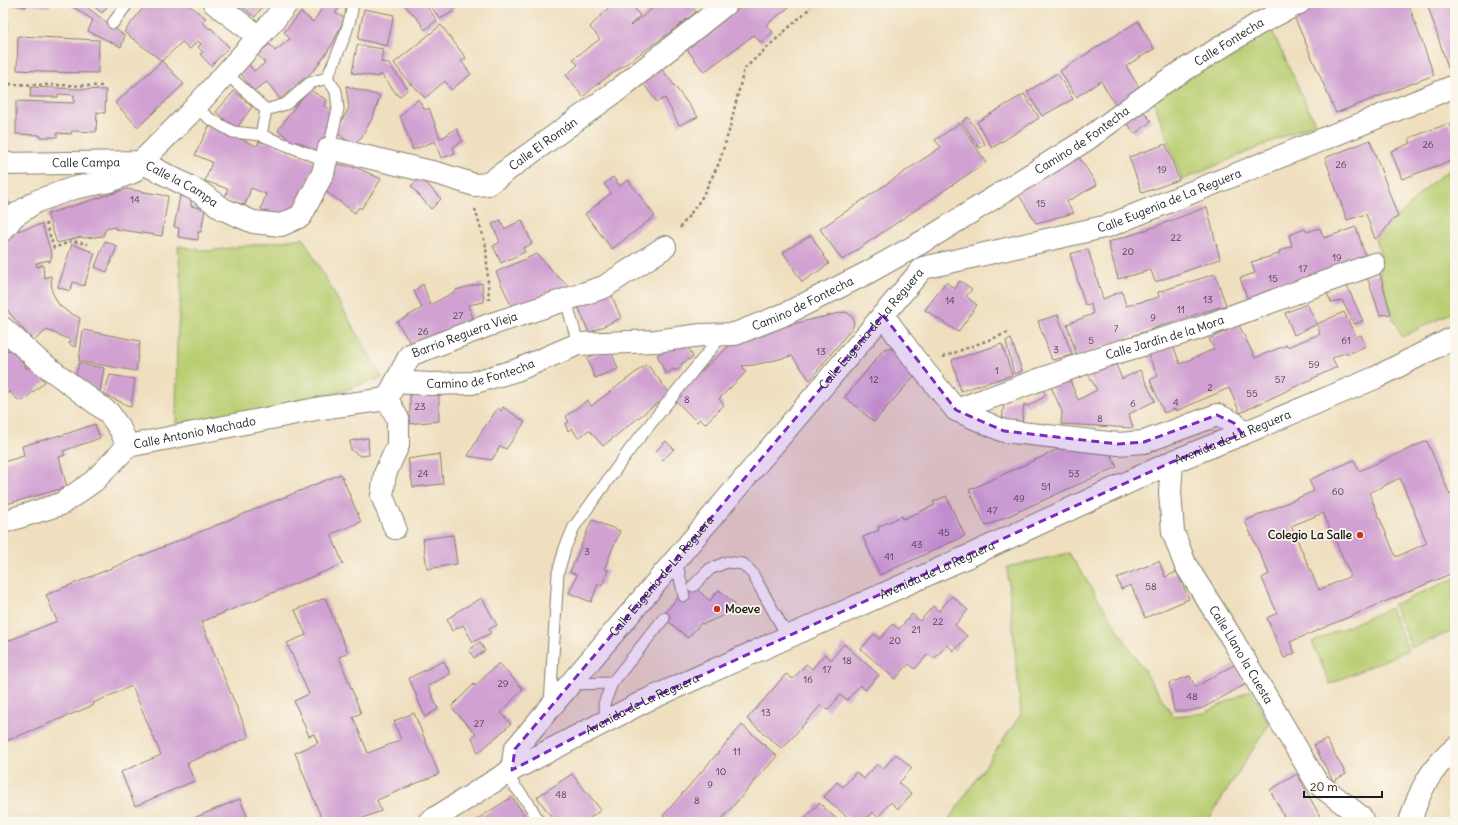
<svg xmlns="http://www.w3.org/2000/svg" width="1458" height="825" viewBox="0 0 1458 825" font-family="Delius,sans-serif">
<style>
.green{fill:#b9ce72;stroke:#6a7547}
.building{fill:#d1a1d2;fill-rule:evenodd}
.lines{fill:none;stroke-linecap:round;stroke-linejoin:round}
.service-casing{stroke:#867e6e;stroke-width:13}
.minor-casing{stroke:#867e6e;stroke-width:24}
.tertiary-casing{stroke:#867e6e;stroke-width:24}
.path{stroke:#867e6e;stroke-width:2.5;stroke-dasharray:3 3;stroke-linecap:butt}
.service{stroke:#fff;stroke-width:11}
.minor{stroke:#fff;stroke-width:22}
.tertiary{stroke:#fff;stroke-width:22}
.marked{fill:#7b2cbf;fill-opacity:0.2;stroke:#7b2cbf;stroke-width:3;stroke-dasharray:8 5;stroke-linejoin:round}
.poi-dot{fill:#c8321e;stroke:#fbf7ec;stroke-width:1.5}
.labels{text-anchor:middle;stroke-width:3.5;stroke-linejoin:round;paint-order:stroke}
.number-label{font-size:10px;fill:#493d4a}
.street-label{font-size:12px;fill:#1c1c1c;stroke:#fbf7ec}
.poi-label{font-size:12px;font-weight:bold;fill:#1c1c1c;stroke:#fbf7ec;text-anchor:end}
</style>
<rect width="100%" height="100%" fill="#fbf7ec"/>
<filter id="ink" filterUnits="userSpaceOnUse"><feTurbulence type="fractalNoise" baseFrequency=".025" numOctaves="2"/><feDisplacementMap in="SourceGraphic" scale="8" xChannelSelector="R" yChannelSelector="G"/><feConvolveMatrix kernelMatrix="1 2 1 2 8 2 1 2 1" color-interpolation-filters="sRGB"/></filter>
<filter id="wash" filterUnits="userSpaceOnUse"><feTurbulence type="fractalNoise" baseFrequency=".012" numOctaves="4" result="noise"/><feDisplacementMap in="SourceGraphic" scale="16" xChannelSelector="R" yChannelSelector="G"/><feGaussianBlur stdDeviation="0.9" result="paint"/><feColorMatrix in="noise" values="0 0 0 0 0 0 0 0 0 0 0 0 0 0 0 0 0 1.4 0 .05"/><feComposite in="paint" operator="in"/></filter>
<g filter="url(#wash)">
<rect width="100%" height="100%" fill="#efdfbf"/>
<path class="green" d="M 1269,24 L 1315,123 L 1182,180 L 1153,99 Z
M 1455,166 L 1455,311 L 1402,337 L 1391,314 L 1380,274 L 1380,252 L 1375,239 C 1384,233 1387,222 1398,217 L 1430,184 Z
M 303,238 L 382,378 L 287,408 L 176,424 L 177,343 L 181,285 L 178,246 L 209,251 Z
M 1069,553 L 1173,716 L 1204,713 L 1251,690 L 1269,724 L 1207,822 L 947,822 L 1021,714 L 1007,567 Z
M 1455,578 L 1455,630 L 1412,648 L 1393,605 Z
M 1390,608 L 1408,650 L 1330,684 L 1312,642 Z"/>
<g id="blocks">
<path class="building" d="M 3,3 L 50,3 L 49,7 L 26,4 L 26,7 Z
M 71,3 L 81,3 L 125,36 L 121,47 L 88,31 L 93,20 L 70,5 Z
M 90,3 L 110,3 L 102,13 Z
M 147,3 L 186,3 L 206,18 L 202,22 L 210,29 L 211,28 L 229,47 L 211,66 L 200,54 L 203,52 L 198,47 L 201,44 L 198,41 L 190,49 L 182,42 L 162,61 L 124,32 Z
M 237,3 L 265,3 L 255,17 Z
M 318,3 L 342,3 L 335,13 L 345,18 L 333,43 L 316,68 L 280,99 L 267,82 L 253,91 L 240,72 L 248,64 L 254,71 L 265,63 L 257,54 L 270,44 L 275,51 L 290,39 L 284,32 L 301,12 L 313,22 L 323,7 Z
M 403,3 L 424,3 L 437,20 L 425,30 L 420,22 Z
M 430,3 L 460,3 L 453,9 L 454,11 L 440,19 L 429,4 Z
M 613,3 L 631,3 L 640,16 L 630,25 L 631,26 L 654,7 L 652,5 L 648,8 L 644,3 L 690,3 L 696,12 L 672,31 L 595,86 L 583,97 L 566,75 L 578,65 L 573,59 L 600,39 L 590,27 Z
M 747,3 L 794,3 L 766,25 L 773,32 L 761,43 L 754,35 L 704,72 L 686,48 L 733,11 L 734,13 Z
M 1319,3 L 1408,3 L 1434,75 L 1336,113 L 1293,14 Z
M 1427,3 L 1455,3 L 1455,66 L 1448,68 Z
M 364,9 L 394,15 L 387,46 L 358,39 Z
M 1138,21 L 1154,49 L 1126,66 L 1140,89 L 1116,106 L 1101,81 L 1076,97 L 1060,71 Z
M 441,25 L 466,58 L 461,61 L 471,74 L 451,90 L 445,81 L 425,98 L 412,84 L 411,85 L 394,63 Z
M 18,36 L 99,40 L 98,73 L 41,72 L 41,71 L 17,70 Z
M 357,45 L 383,49 L 381,62 L 388,63 L 408,89 L 399,97 L 382,75 L 379,75 L 379,77 L 352,73 Z
M 162,61 L 184,84 L 138,127 L 115,103 Z
M 661,68 L 698,117 L 679,125 L 665,98 L 657,102 L 642,82 Z
M 1057,73 L 1073,99 L 1042,116 L 1027,92 Z
M 346,86 L 380,96 L 373,117 L 361,138 L 358,140 L 354,145 L 335,132 L 339,126 L 349,108 Z
M 31,87 L 106,90 L 105,113 L 97,112 L 96,132 L 72,131 L 71,134 L 57,133 L 57,137 L 40,137 L 40,135 L 16,134 L 16,101 L 74,103 L 74,95 L 58,94 L 58,97 L 30,97 Z
M 308,89 L 327,100 L 324,106 L 333,110 L 330,115 L 332,116 L 329,132 L 316,152 L 298,141 L 295,144 L 278,130 Z
M 234,91 L 252,107 L 236,129 L 216,112 Z
M 1024,94 L 1039,118 L 992,148 L 977,122 Z
M 418,99 L 425,110 L 429,108 L 440,138 L 444,137 L 456,128 L 463,141 L 453,147 L 455,154 L 441,158 L 435,141 L 413,150 L 400,116 Z
M 1141,108 L 1151,121 L 1135,134 L 1125,120 Z
M 968,117 L 985,144 L 979,148 L 962,122 Z
M 960,123 L 986,162 L 842,260 L 820,229 L 941,147 L 935,140 Z
M 1450,123 L 1455,137 L 1455,159 L 1402,179 L 1391,151 L 1411,143 L 1409,138 Z
M 209,126 L 257,146 L 259,141 L 264,143 L 265,141 L 316,163 L 297,207 L 288,215 L 268,214 L 269,212 L 261,209 L 266,194 L 251,188 L 245,205 L 224,199 L 228,189 L 205,181 L 212,162 L 195,155 Z
M 1370,140 L 1398,217 L 1392,220 L 1382,234 L 1375,239 L 1366,214 L 1347,220 L 1325,158 Z
M 1166,144 L 1179,180 L 1142,193 L 1129,157 Z
M 1077,154 L 1097,185 L 1066,202 L 1074,213 L 1036,223 L 1016,190 Z
M 338,164 L 355,168 L 356,167 L 381,179 L 373,192 L 361,209 L 359,207 L 355,213 L 324,190 Z
M 421,177 L 441,199 L 431,209 L 411,186 Z
M 613,177 L 620,186 L 628,180 L 655,216 L 612,249 L 585,214 L 611,193 L 604,184 Z
M 127,189 L 168,196 L 162,236 L 115,229 L 115,227 L 106,229 L 103,236 L 85,238 L 81,237 L 57,243 L 47,214 Z
M 180,196 L 191,197 L 191,206 L 205,209 L 201,232 L 198,232 L 198,240 L 178,237 L 179,228 L 174,227 Z
M 3,197 L 12,205 L 3,214 Z
M 1207,207 L 1220,259 L 1155,282 L 1151,270 L 1118,279 L 1108,242 L 1141,232 Z
M 501,220 L 504,229 L 522,220 L 532,244 L 523,248 L 525,252 L 501,263 L 493,246 L 500,242 L 492,224 Z
M 42,224 L 52,255 L 50,262 L 49,263 L 49,260 L 36,263 L 37,267 L 43,265 L 44,278 L 51,276 L 52,292 L 59,305 L 68,312 L 80,318 L 75,347 L 69,344 L 71,340 L 47,330 L 33,341 L 3,305 L 3,242 L 11,231 L 14,235 L 13,232 Z
M 1356,227 L 1366,258 L 1262,293 L 1248,300 L 1240,278 L 1255,273 L 1251,262 L 1279,254 L 1279,251 L 1292,246 L 1289,235 L 1305,229 L 1307,232 L 1320,228 L 1324,238 Z
M 811,235 L 829,264 L 802,282 L 783,252 Z
M 105,241 L 117,246 L 107,272 L 95,267 Z
M 72,244 L 95,253 L 84,286 L 73,282 L 70,291 L 58,287 Z
M 1088,249 L 1103,299 L 1122,291 L 1126,306 L 1159,297 L 1158,292 L 1215,274 L 1226,305 L 1166,324 L 1077,356 L 1067,324 L 1093,314 L 1091,304 L 1085,305 L 1070,254 Z
M 537,254 L 556,275 L 570,287 L 514,312 L 496,272 Z
M 1380,274 L 1391,314 L 1380,315 L 1367,277 Z
M 960,281 L 972,289 L 966,296 L 977,305 L 958,332 L 925,310 L 946,282 L 955,289 Z
M 482,283 L 484,302 L 468,305 L 473,318 L 413,347 L 397,322 L 422,308 L 414,291 L 423,284 L 430,305 L 456,291 L 456,290 Z
M 1346,284 L 1363,321 L 1354,324 L 1342,300 L 1332,303 L 1327,294 Z
M 610,291 L 621,318 L 589,333 L 578,306 Z
M 1307,304 L 1317,324 L 1294,335 L 1285,313 Z
M 844,312 L 848,313 L 853,318 L 854,325 L 852,328 L 810,380 L 792,356 L 754,365 L 742,366 L 746,372 L 719,399 L 724,405 L 705,424 L 700,419 L 697,422 L 675,400 L 696,376 L 729,346 L 749,337 L 797,323 Z
M 1344,312 L 1356,337 L 1361,335 L 1366,346 L 1348,354 L 1347,352 L 1332,358 L 1337,367 L 1240,413 L 1229,388 L 1176,411 L 1175,409 L 1164,413 L 1150,380 L 1158,376 L 1148,355 L 1173,345 L 1180,364 L 1214,349 L 1209,339 L 1239,325 L 1255,358 L 1287,345 L 1287,347 L 1320,334 L 1317,324 Z
M 1058,315 L 1072,355 L 1052,360 L 1038,321 Z
M 83,330 L 140,341 L 136,371 L 79,361 Z
M 1011,339 L 1022,371 L 1014,374 L 1006,341 Z
M 685,341 L 693,357 L 681,364 L 682,367 L 675,371 L 674,369 L 666,374 L 657,355 Z
M 1002,344 L 1012,375 L 961,391 L 952,360 Z
M 13,348 L 27,369 L 32,365 L 45,382 L 22,401 L 18,400 L 9,391 L 3,399 L 3,353 Z
M 610,348 L 618,369 L 595,378 L 587,358 Z
M 885,348 L 893,349 L 915,375 L 874,422 L 845,397 Z
M 1114,360 L 1122,379 L 1140,370 L 1155,401 L 1129,414 L 1133,428 L 1061,424 L 1062,412 L 1050,384 L 1068,376 L 1078,400 L 1097,390 L 1088,374 L 1103,369 L 1101,365 Z
M 79,363 L 104,368 L 100,391 L 75,377 Z
M 647,364 L 671,395 L 652,407 L 603,446 L 589,430 L 578,438 L 572,428 L 568,431 L 565,424 L 569,422 L 566,416 L 588,400 L 591,406 Z
M 110,375 L 135,379 L 131,407 L 104,394 Z
M 1042,389 L 1046,395 L 1044,397 L 1028,406 L 1024,404 L 1022,422 L 1002,420 L 1004,405 Z
M 410,392 L 439,393 L 439,421 L 407,424 L 406,414 L 410,413 Z
M 503,407 L 525,422 L 506,449 L 500,446 L 492,460 L 468,456 L 482,431 L 498,408 L 501,411 Z
M 95,424 L 100,438 L 63,451 L 65,455 L 59,457 L 67,487 L 3,505 L 3,462 L 24,456 L 22,446 L 60,435 L 60,436 Z
M 368,438 L 369,455 L 360,456 L 351,450 L 350,441 Z
M 666,441 L 674,449 L 663,460 L 655,452 Z
M 1427,441 L 1450,495 L 1455,493 L 1455,572 L 1290,642 L 1295,653 L 1284,658 L 1267,618 L 1277,613 L 1262,578 L 1269,574 L 1245,521 L 1314,491 L 1309,480 L 1354,460 L 1359,471 ZM 1400,478 L 1427,543 L 1396,557 L 1369,493 ZM 1323,513 L 1351,576 L 1319,590 L 1291,526 Z
M 1061,448 L 1089,452 L 1110,453 L 1117,467 L 986,526 L 969,490 Z
M 440,454 L 443,484 L 413,487 L 408,459 Z
M 341,474 L 361,522 L 331,534 L 343,564 L 201,622 L 249,737 L 187,763 L 194,781 L 135,806 L 121,772 L 161,755 L 132,686 L 93,703 L 94,705 L 6,741 L 3,734 L 3,643 L 57,621 L 46,595 Z
M 946,496 L 965,536 L 880,575 L 863,537 L 879,530 L 878,527 L 902,516 L 903,519 L 935,505 L 933,502 Z
M 592,520 L 620,531 L 604,569 L 608,570 L 602,586 L 598,584 L 591,602 L 569,593 L 577,575 L 570,572 Z
M 453,535 L 457,564 L 427,569 L 423,539 Z
M 1159,561 L 1165,577 L 1177,572 L 1189,599 L 1145,618 L 1131,585 L 1121,589 L 1117,578 Z
M 690,583 L 710,601 L 719,590 L 735,604 L 726,614 L 704,624 L 701,623 L 688,638 L 662,616 Z
M 952,596 L 968,610 L 955,625 L 967,636 L 954,651 L 947,645 L 934,659 L 928,654 L 915,669 L 909,664 L 895,679 L 861,649 L 874,634 L 880,639 L 893,624 L 899,629 L 912,614 L 920,621 L 933,606 L 939,611 Z
M 325,598 L 348,653 L 339,657 L 361,713 L 353,717 L 368,753 L 401,740 L 394,721 L 414,713 L 439,774 L 377,800 L 381,811 L 353,822 L 350,821 L 347,822 L 323,822 L 295,753 L 318,743 L 314,734 L 309,736 L 294,701 L 309,694 L 287,643 L 306,635 L 295,610 Z
M 482,598 L 497,625 L 489,629 L 491,633 L 473,642 L 463,625 L 452,631 L 447,619 L 456,613 L 456,612 Z
M 480,642 L 485,651 L 474,658 L 469,650 Z
M 844,644 L 879,675 L 865,690 L 860,685 L 847,700 L 840,695 L 828,710 L 821,705 L 782,749 L 747,719 L 786,674 L 793,679 L 806,664 L 812,669 L 825,654 L 831,660 Z
M 444,661 L 450,674 L 428,686 L 438,709 L 425,717 L 409,678 Z
M 499,663 L 523,689 L 501,713 L 511,724 L 478,753 L 472,737 L 476,734 L 451,707 L 474,684 L 475,686 Z
M 1234,665 L 1246,684 L 1203,708 L 1187,711 L 1174,711 L 1169,683 L 1190,676 L 1195,687 Z
M 742,725 L 777,756 L 719,822 L 671,822 L 663,816 Z
M 1326,739 L 1346,774 L 1333,781 L 1314,745 Z
M 896,754 L 912,768 L 899,783 L 912,794 L 898,809 L 891,802 L 878,817 L 872,812 L 863,822 L 853,822 L 824,797 L 837,782 L 843,787 L 856,772 L 864,779 L 877,764 L 883,769 Z
M 572,774 L 601,810 L 584,822 L 555,822 L 537,797 Z
M 1297,774 L 1323,822 L 1287,822 L 1270,790 Z
M 512,797 L 529,822 L 473,822 L 485,814 Z
M 240,799 L 249,822 L 184,822 Z
M 819,803 L 840,822 L 805,822 L 803,820 Z"/>
</g>
</g>
<g filter="url(#ink)">
<use href="#blocks" fill-opacity="0" stroke="#867e6e" stroke-width="1"/>
<g class="lines">
<defs>
<path id="service" d="M 113,23 L 128,3
M 226,73 L 266,110 L 261,135
M 327,78 L 336,91 L 338,109 L 329,148
M 195,107 L 210,119 L 233,132 L 261,135 L 327,161
M 266,110 L 286,104 L 310,83 L 327,78 C 337,54 350,29 353,3
M 566,300 L 578,344
M 676,560 L 684,596
M 693,586 L 710,569 L 727,562 L 743,564 L 752,573 L 788,637
M 571,684 L 612,683
M 550,704 L 558,573 L 565,548 L 574,527 L 631,448 L 722,335
M 608,721 L 604,704 L 612,683 L 664,618
M 505,774 L 529,804 L 539,822"/>
<g id="minor">
<path d="M 214,3 L 259,37"/>
<path id="s1" d="M 3,164 L 141,162 L 188,115 L 274,20 L 287,3"/>
<path id="s2" d="M 3,230 L 14,216 L 37,201 L 74,188 L 110,181 L 133,172 L 141,162 L 198,191 L 223,209 L 253,222 L 281,225 L 301,216 L 323,173 L 329,148 L 440,174 L 475,185 L 488,184 L 619,89 L 727,3"/>
<path d="M 883,315 L 914,358 L 956,410 L 1004,431 L 1118,444 L 1144,442 L 1217,415 L 1234,423 L 1242,434"/>
<path d="M 3,328 L 38,360 L 109,413 L 120,429 L 128,446"/>
<path id="s3" d="M 396,382 L 429,384 L 472,383 L 517,370 L 578,344 L 656,341 L 701,335 L 735,334 L 783,315 L 867,273 L 931,237 L 1086,140 L 1162,84 L 1258,24 L 1299,3"/>
<path id="s4" d="M 387,399 L 410,355 L 489,325 L 604,287 L 665,247"/>
<path d="M 387,399 L 398,419 L 398,445 L 385,474 L 382,496 L 395,528"/>
<path id="s5" d="M 956,410 L 1105,356 L 1197,329 L 1374,264"/>
<path id="s6" d="M 128,446 L 321,408 L 387,399"/>
<path id="s7" d="M 1172,462 L 1170,492 L 1173,532 L 1185,564 L 1231,637 L 1317,783 L 1361,817 L 1363,822"/>
<path d="M 3,522 L 61,504 L 94,481 L 128,446"/>
<path d="M 1410,822 C 1420,789 1429,771 1455,748"/>
</g>
<g id="tertiary">
<path id="s8" d="M 512,770 L 515,749 L 923,268 L 1108,226 L 1455,86"/>
<path id="s9" d="M 429,822 L 512,770 L 645,701 L 971,555 L 1172,462 L 1242,434 L 1375,378 L 1455,337"/>
</g>
</defs>
<use href="#service" class="service-casing"/>
<use href="#minor" class="minor-casing"/>
<use href="#tertiary" class="tertiary-casing"/>
<path class="path" d="M 3,55 L 7,21
M 3,84 L 102,86
M 475,209 L 486,246 L 489,300
M 46,223 L 54,248 L 72,241 L 88,244
M 680,228 L 701,199 L 719,163 L 729,131 L 744,69 L 811,7
M 943,357 L 1010,332"/>
<use href="#service" class="service"/>
<use href="#minor" class="minor"/>
<use href="#tertiary" class="tertiary"/>
</g>
</g>
<path class="marked" d="M 883,315 L 956,410 L 1004,431 L 1118,444 L 1144,442 L 1217,415 L 1234,423 L 1242,434 L 1172,462 L 645,701 L 512,770 L 515,749 Z"/>
<g class="poi-dot">
<circle cx="1360" cy="535" r="4"/>
<circle cx="717" cy="609" r="4"/>
</g>
<g class="labels">
<g class="number-label">
<text x="1428" y="148">26</text>
<text x="1341" y="168">26</text>
<text x="1162" y="173">19</text>
<text x="135" y="203">14</text>
<text x="1041" y="207">15</text>
<text x="1176" y="241">22</text>
<text x="1128" y="255">20</text>
<text x="1337" y="261">19</text>
<text x="1303" y="272">17</text>
<text x="1273" y="282">15</text>
<text x="1208" y="303">13</text>
<text x="950" y="304">14</text>
<text x="1181" y="313">11</text>
<text x="458" y="319">27</text>
<text x="1153" y="321">9</text>
<text x="1116" y="332">7</text>
<text x="423" y="335">26</text>
<text x="1091" y="344">5</text>
<text x="1346" y="344">61</text>
<text x="1056" y="353">3</text>
<text x="821" y="355">13</text>
<text x="1314" y="368">59</text>
<text x="997" y="374">1</text>
<text x="874" y="383">12</text>
<text x="1280" y="383">57</text>
<text x="1210" y="391">2</text>
<text x="1252" y="397">55</text>
<text x="687" y="403">8</text>
<text x="1176" y="406">4</text>
<text x="1133" y="407">6</text>
<text x="420" y="410">23</text>
<text x="1100" y="422">8</text>
<text x="423" y="477">24</text>
<text x="1074" y="477">53</text>
<text x="1046" y="490">51</text>
<text x="1338" y="495">60</text>
<text x="1019" y="502">49</text>
<text x="992" y="514">47</text>
<text x="944" y="536">45</text>
<text x="917" y="548">43</text>
<text x="587" y="555">3</text>
<text x="889" y="560">41</text>
<text x="1151" y="590">58</text>
<text x="938" y="625">22</text>
<text x="916" y="633">21</text>
<text x="895" y="644">20</text>
<text x="847" y="664">18</text>
<text x="827" y="673">17</text>
<text x="808" y="683">16</text>
<text x="503" y="687">29</text>
<text x="1192" y="700">48</text>
<text x="766" y="716">13</text>
<text x="479" y="727">27</text>
<text x="737" y="755">11</text>
<text x="721" y="775">10</text>
<text x="710" y="788">9</text>
<text x="561" y="798">48</text>
<text x="697" y="804">8</text>
</g>
<g class="street-label">
<text dy="4" stroke="none"><textPath href="#s3" startOffset="922">Calle Fontecha</textPath></text>
<text dy="4" stroke="none"><textPath href="#s3" startOffset="745">Camino de Fontecha</textPath></text>
<text dy="4" stroke="none"><textPath href="#s2" startOffset="642">Calle El Román</textPath></text>
<text dy="4" stroke="none"><textPath href="#s1" startOffset="83">Calle Campa</textPath></text>
<text dy="4" stroke="none"><textPath href="#s2" startOffset="205">Calle la Campa</textPath></text>
<text dy="4" stroke="none"><textPath href="#s8" startOffset="908">Calle Eugenia de La Reguera</textPath></text>
<text dy="4" stroke="none"><textPath href="#s3" startOffset="421">Camino de Fontecha</textPath></text>
<text dy="4" stroke="none"><textPath href="#s8" startOffset="572">Calle Eugenia de La Reguera</textPath></text>
<text dy="4" stroke="none"><textPath href="#s4" startOffset="108">Barrio Reguera Vieja</textPath></text>
<text dy="4" stroke="none"><textPath href="#s5" startOffset="221">Calle Jardín de la Mora</textPath></text>
<text dy="4" stroke="none"><textPath href="#s3" startOffset="86">Camino de Fontecha</textPath></text>
<text dy="4" stroke="none"><textPath href="#s6" startOffset="68">Calle Antonio Machado</textPath></text>
<text dy="4" stroke="none"><textPath href="#s9" startOffset="892">Avenida de La Reguera</textPath></text>
<text dy="4" stroke="none"><textPath href="#s9" startOffset="568">Avenida de La Reguera</textPath></text>
<text dy="4" stroke="none"><textPath href="#s8" startOffset="248">Calle Eugenia de La Reguera</textPath></text>
<text dy="4" stroke="none"><textPath href="#s7" startOffset="211">Calle Llano la Cuesta</textPath></text>
<text dy="4" stroke="none"><textPath href="#s9" startOffset="244">Avenida de La Reguera</textPath></text>
</g>
<g class="poi-label">
<text x="1352" y="539">Colegio La Salle</text>
<text x="725" y="613" text-anchor="start">Moeve</text>
</g>
</g>
<rect width="1458" height="825" fill="none" stroke="#fbf7ec" stroke-width="16"/>
<path d="M1304 791v6h78v-6" fill="none" stroke="#1c1c1c" stroke-width="2"/>
<text x="1310" y="791" font-size="12" fill="#1c1c1c" stroke="#fbf7ec" stroke-width="3" paint-order="stroke">20 m</text>
</svg>
